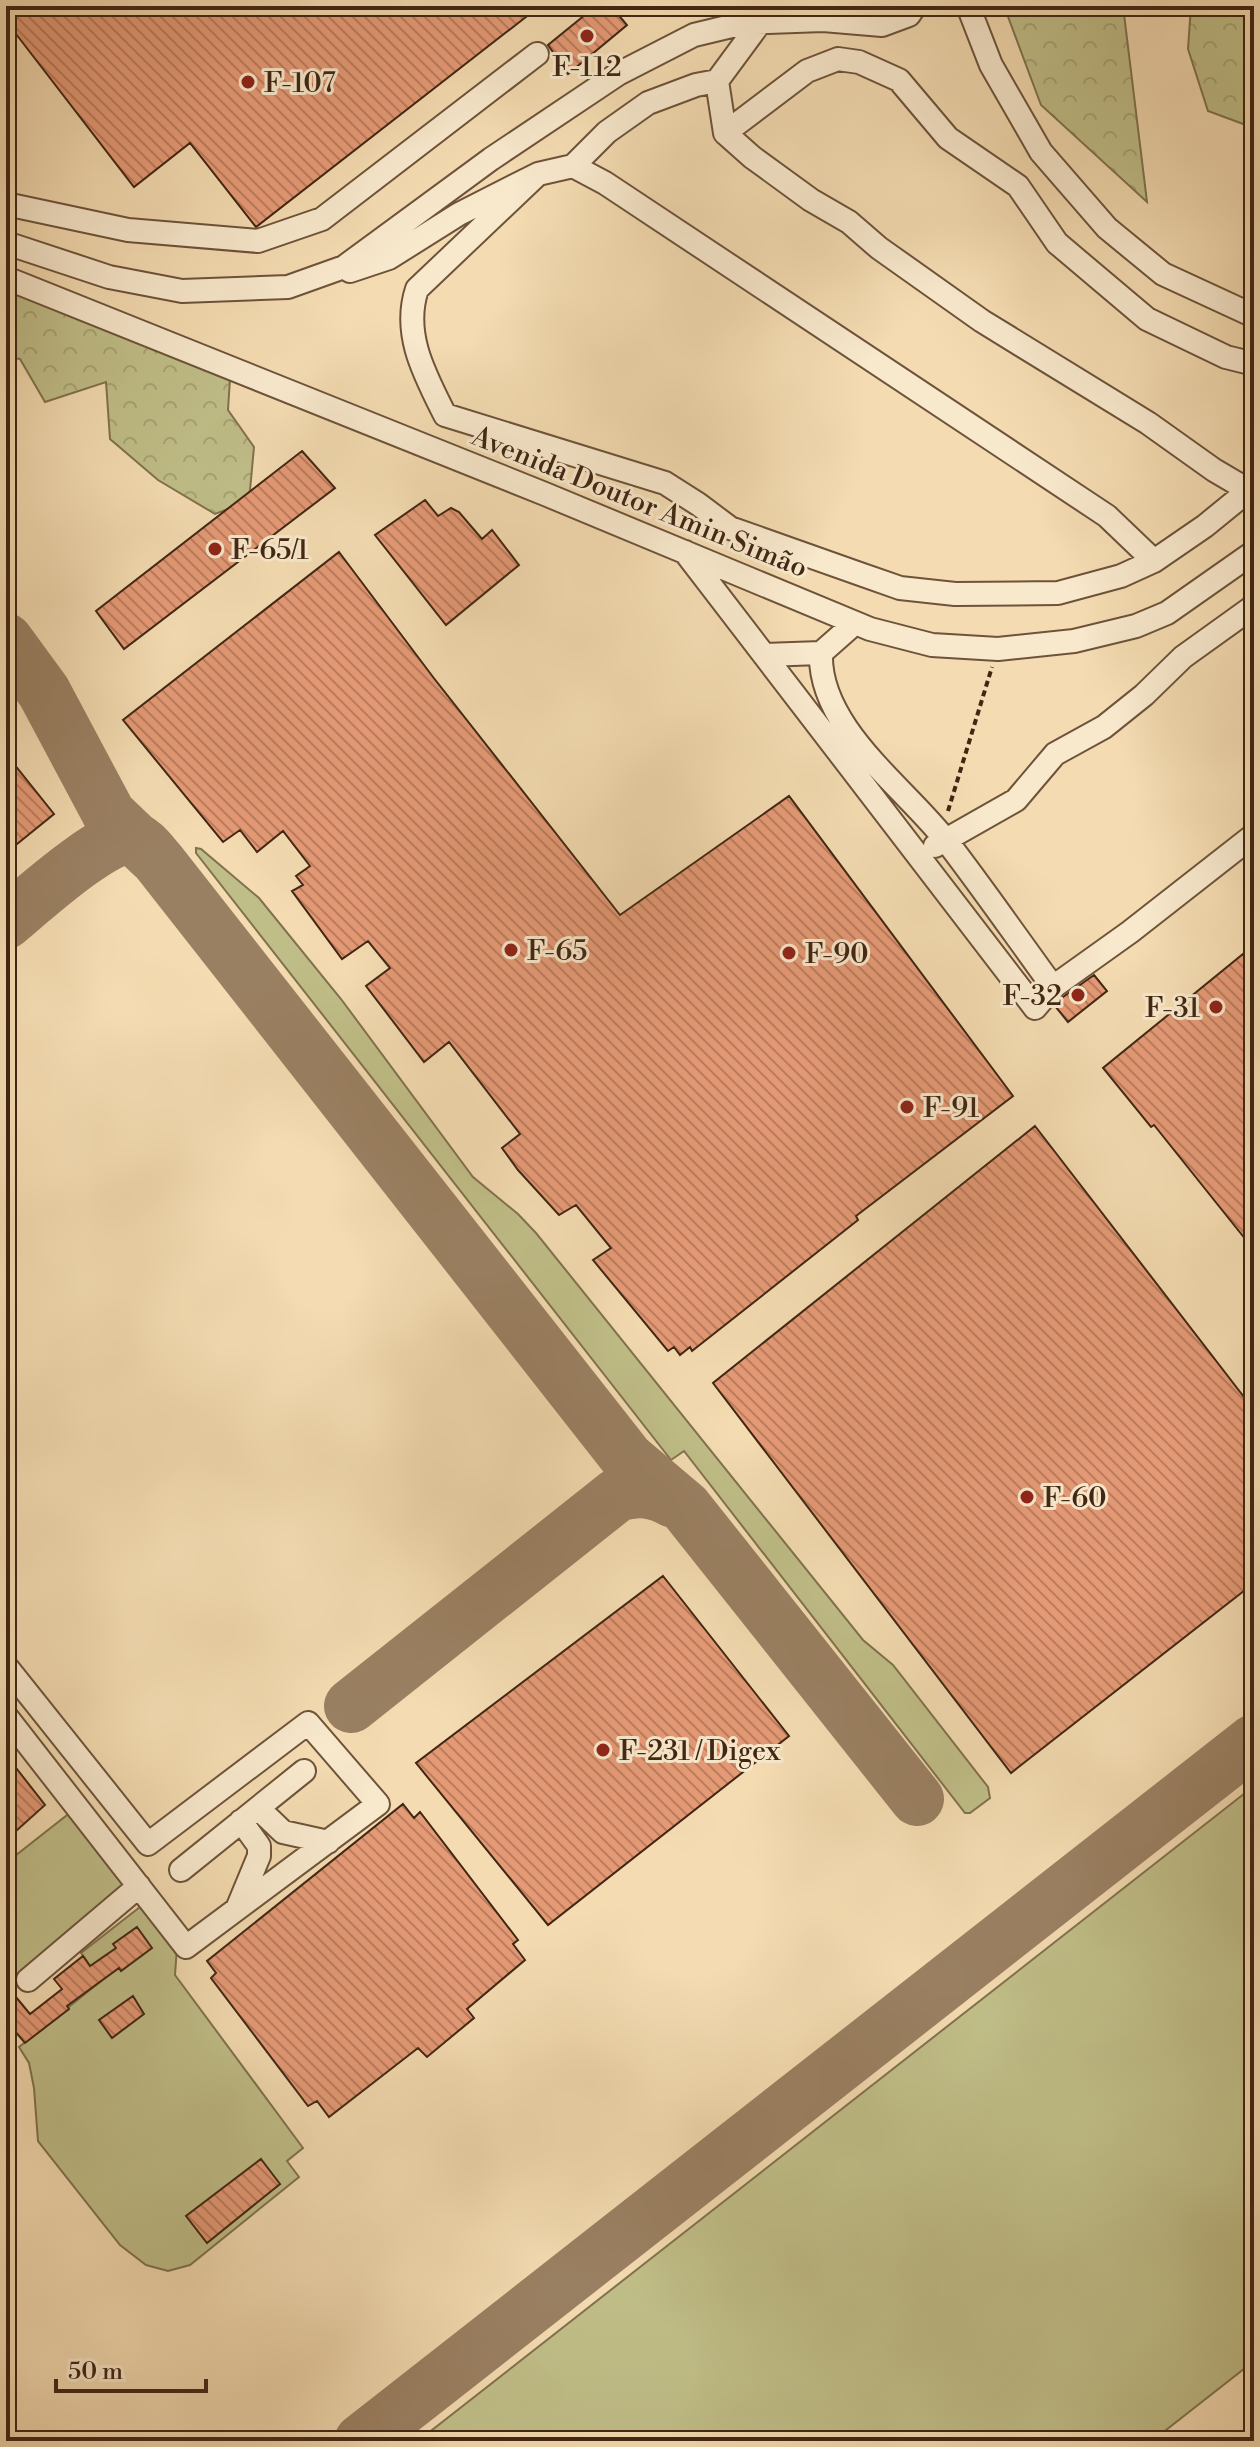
<svg xmlns="http://www.w3.org/2000/svg" width="1260" height="2447" viewBox="0 0 1260 2447" font-family="'Libre Bodoni',serif">
<style>
.grass{fill:#c0be88;stroke:#80724e;stroke-width:2}
.forest{fill:url(#forest-crowns);stroke:#80724e;stroke-width:2}
.lines{fill:none;stroke-linecap:round;stroke-linejoin:round}
.taxiway{stroke:#9a8062;stroke-width:54}
.building{fill:url(#building-back-hatch);stroke:#402613;stroke-width:2}
.minor-casing{stroke:#6d533a;stroke-width:26}
.path{stroke:#402613;stroke-width:4;stroke-dasharray:6 4;stroke-linecap:butt}
.minor{stroke:#f8e8cc;stroke-width:22}
.poi-dot{fill:#8f2418;stroke:#f8e8cc;stroke-width:3}
.labels{text-anchor:middle;stroke-width:6;stroke-linejoin:round;paint-order:stroke}
.poi-label{font-size:28px;fill:#402613;stroke:#f8e8cc;text-anchor:start}
.street-label{font-size:28px;fill:#402613;stroke:#f8e8cc}
</style>
<defs>
<pattern id="forest-crowns" width="20" height="18" patternUnits="userSpaceOnUse" patternTransform="scale(2)"><rect width="20" height="18" fill="#c0be88"/><path d="M2 6a3 3 0 1 1 6 0M12 15a3 3 0 1 1 6 0" fill="none" stroke="#a6a374"/></pattern>
<pattern id="building-back-hatch" width="6" height="6" patternUnits="userSpaceOnUse" patternTransform="scale(2)"><rect width="6" height="6" fill="#e59a76"/><path d="M-1 5l2 2M0 0l6 6M5-1l2 2" fill="none" stroke="#bb7d60"/></pattern>
</defs>
<rect width="100%" height="100%" fill="#f4dbb1"/>
<filter id="stains"><feTurbulence type="fractalNoise" baseFrequency=".0025" numOctaves="4"/><feColorMatrix values="0 0 0 0 .2 0 0 0 0 .09 0 0 0 0 .02 0 0 0 .5 -.17"/></filter>
<radialGradient id="worn" r=".72"><stop offset=".6" stop-color="#630" stop-opacity="0"/><stop offset="1" stop-color="#630" stop-opacity=".3"/></radialGradient>
<path class="grass" d="M 196,848 L 201,849 L 259,898 L 341,999 L 473,1177 L 518,1214 L 536,1233 L 863,1640 L 893,1665 L 988,1787 L 990,1798 L 970,1813 L 965,1813 L 684,1451 L 671,1460 L 196,853 Z
M 1254,1786 L 1254,2361 L 1152,2441 L 418,2441 Z
M 71,1812 L 130,1887 L 6,1987 L 6,1863 Z
M 140,1907 L 148,1908 L 177,1947 L 175,1975 L 303,2148 L 287,2161 L 299,2177 L 190,2265 L 168,2271 L 146,2265 L 120,2245 L 38,2141 L 34,2088 L 29,2063 L 19,2047 L 101,1981 L 81,1953 Z"/>
<path class="forest" d="M 1004,6 L 1123,6 L 1147,202 L 1041,105 Z
M 1191,6 L 1254,6 L 1254,128 L 1208,111 L 1188,49 Z
M 13,289 L 230,379 L 228,410 L 254,447 L 249,501 L 215,514 L 158,480 L 110,439 L 106,382 L 45,402 L 20,359 L 6,357 L 6,293 Z"/>
<g class="lines">
<path class="taxiway" d="M 6,640 L 44,692 L 109,814 L 153,856
M 6,922 C 28,904 106,833 130,838 C 143,840 151,853 159,862 L 627,1458 L 685,1507 L 917,1799
M 351,1706 L 617,1495 C 638,1489 654,1490 673,1501
M 361,2441 L 1254,1741"/>
</g>
<path class="building" d="M 6,6 L 540,6 L 256,227 L 190,143 L 134,187 L 6,21 Z
M 596,6 L 611,6 L 627,25 L 568,74 L 548,45 Z
M 302,451 L 335,488 L 124,649 L 96,611 Z
M 425,500 L 438,516 L 451,508 L 459,512 L 482,539 L 492,530 L 519,565 L 446,625 L 375,535 Z
M 339,552 L 433,677 L 620,915 L 789,796 L 1013,1096 L 856,1216 L 858,1220 L 692,1351 L 690,1347 L 680,1355 L 674,1347 L 668,1351 L 593,1260 L 611,1248 L 576,1205 L 559,1215 L 518,1170 L 502,1148 L 520,1134 L 449,1042 L 424,1062 L 366,986 L 390,968 L 368,941 L 342,959 L 292,891 L 303,885 L 296,876 L 310,866 L 283,831 L 257,852 L 240,830 L 223,842 L 123,720 Z
M 6,754 L 54,814 L 6,853 Z
M 1243,954 L 1254,969 L 1254,1250 L 1154,1125 L 1151,1127 L 1103,1068 Z
M 1094,975 L 1107,991 L 1068,1022 L 1055,1006 L 1063,997 Z
M 1035,1126 L 1254,1410 L 1254,1583 L 1011,1773 L 713,1383 Z
M 663,1576 L 789,1736 L 548,1925 L 416,1763 Z
M 6,1755 L 45,1805 L 6,1840 Z
M 403,1804 L 414,1818 L 420,1812 L 518,1940 L 513,1944 L 525,1960 L 467,2009 L 474,2018 L 427,2057 L 418,2048 L 329,2117 L 317,2101 L 308,2106 L 211,1978 L 216,1973 L 207,1961 Z
M 137,1927 L 152,1948 L 121,1971 L 119,1968 L 67,2006 L 69,2009 L 25,2043 L 6,2021 L 6,1985 L 30,2014 L 62,1989 L 54,1979 L 83,1956 L 90,1966 L 116,1948 L 113,1944 Z
M 133,1996 L 144,2014 L 112,2038 L 99,2020 Z
M 261,2159 L 280,2184 L 207,2243 L 186,2216 Z"/>
<g class="lines">
<defs>
<path id="minor" d="M 968,6 L 991,65 L 1041,152 L 1107,228 L 1163,274 L 1254,316
M 717,81 L 725,133 L 752,157 L 811,200 L 849,222 L 879,248 L 982,321 L 1148,423 L 1214,470 L 1248,490
M 725,133 L 807,71 L 838,59 L 859,62 L 899,80 L 948,138 L 1018,186 L 1057,243 L 1147,319 L 1226,357 L 1254,364
M 573,166 L 605,183 L 1107,516 L 1154,561
M 538,174 L 417,289 C 402,334 425,375 445,415 L 665,483 L 698,504 L 730,528 L 860,574 L 900,588 L 955,594 L 1058,593 L 1121,576 L 1154,561 L 1205,526 L 1254,486
M 6,204 L 128,230 L 258,241 L 322,219 L 537,54
M 6,243 L 109,277 L 182,291 L 288,287 L 344,267 L 491,159 L 618,74 L 694,35 L 744,23 L 823,20 L 882,25 L 909,15 L 915,6
M 350,271 L 389,258 L 459,214 L 538,174 L 573,166 L 607,132 L 648,103 L 696,85 L 717,81 L 759,24
M 6,278 L 545,494 L 870,629 L 932,645 L 998,649 L 1074,641 L 1136,626 L 1167,613 L 1254,552
M 685,552 L 1035,1008 L 1053,987 L 1130,932 L 1254,835
M 855,623 L 821,653 C 818,728 906,788 948,843 C 984,890 1018,939 1053,987
M 764,655 L 821,653
M 935,846 L 1016,800 L 1055,754 L 1104,727 L 1144,695 L 1183,657 L 1254,606
M 6,1666 L 148,1844 L 308,1723 L 378,1804 L 186,1947 L 6,1716
M 258,1808 L 283,1832 L 328,1842
M 181,1870 L 304,1771
M 237,1909 L 259,1856 L 259,1846 L 241,1821
M 28,1980 L 139,1886"/>
</defs>
<use href="#minor" class="minor-casing"/>
<path class="path" d="M 948,811 L 992,667"/>
<use href="#minor" class="minor"/>
</g>
<g class="poi-dot">
<circle cx="587" cy="36" r="8"/>
<circle cx="248" cy="82" r="8"/>
<circle cx="215" cy="549" r="8"/>
<circle cx="511" cy="950" r="8"/>
<circle cx="789" cy="953" r="8"/>
<circle cx="1078" cy="995" r="8"/>
<circle cx="1216" cy="1007" r="8"/>
<circle cx="907" cy="1107" r="8"/>
<circle cx="1027" cy="1497" r="8"/>
<circle cx="603" cy="1750" r="8"/>
</g>
<g class="labels">
<g class="poi-label">
<text x="587" y="76" text-anchor="middle">F-112</text>
<text x="264" y="92">F-107</text>
<text x="231" y="559">F-65/1</text>
<text x="527" y="960">F-65</text>
<text x="805" y="963">F-90</text>
<text x="1062" y="1005" text-anchor="end">F-32</text>
<text x="1200" y="1017" text-anchor="end">F-31</text>
<text x="923" y="1117">F-91</text>
<text x="1043" y="1507">F-60</text>
<text x="619" y="1760">F-231 / Digex</text>
</g>
<g class="street-label">
<text transform="translate(640 501) rotate(22)" y="10">Avenida Doutor Amin Simão</text>
</g>
</g>
<rect width="1260" height="2447" fill="none" stroke="#f4dbb1" stroke-width="32"/>
<rect x="8" y="8" width="1244" height="2431" fill="none" stroke="#402613" stroke-width="4"/>
<rect x="16" y="16" width="1228" height="2415" fill="none" stroke="#402613" stroke-width="2"/>
<path d="M56 2379v12h150v-12" fill="none" stroke="#402613" stroke-width="4"/>
<text x="68" y="2379" font-size="24" fill="#402613" stroke="#f8e8cc" stroke-width="6" paint-order="stroke">50 m</text>
<rect width="100%" height="100%" filter="url(#stains)"/>
<rect width="100%" height="100%" fill="url(#worn)"/>
</svg>
